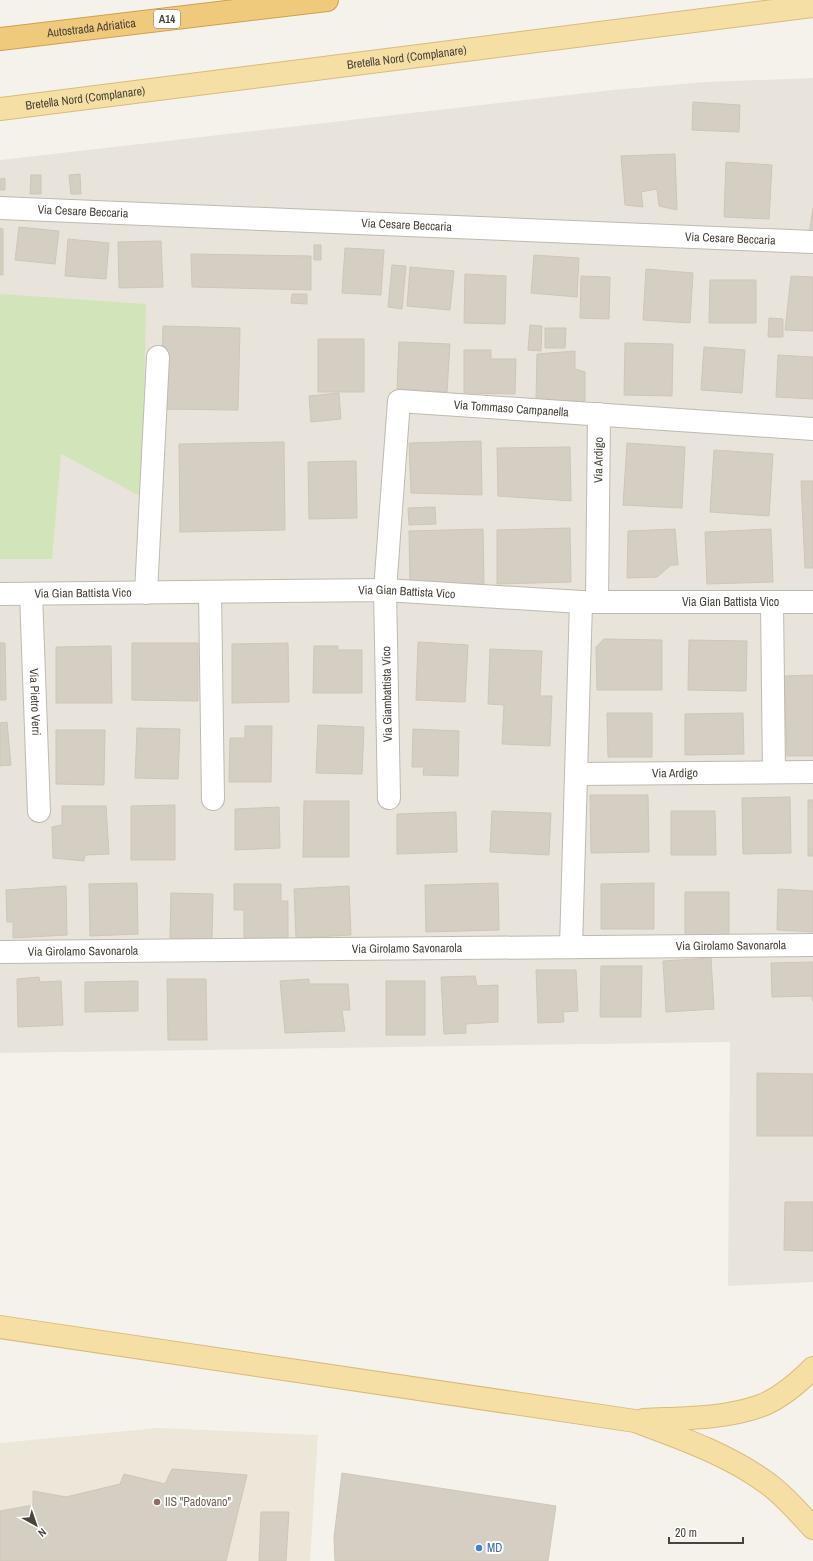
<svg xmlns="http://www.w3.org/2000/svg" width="813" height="1561" viewBox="0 0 813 1561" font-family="'Archivo Narrow',sans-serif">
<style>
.residential{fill:#e8e4db}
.education{fill:#ece7d8}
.green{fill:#d1e4ba}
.building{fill:#d5cec3;stroke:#cfc6b7}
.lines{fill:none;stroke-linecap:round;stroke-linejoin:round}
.minor-casing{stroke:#bfbaaf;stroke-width:24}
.major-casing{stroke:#d9bc76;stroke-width:24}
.highway-casing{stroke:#cfa04c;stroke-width:24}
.minor{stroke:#fff;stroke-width:22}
.major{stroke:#f5dfa5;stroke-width:22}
.highway{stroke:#f0ca7c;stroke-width:22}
.education-dot{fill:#8d6e63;stroke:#fff;stroke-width:1.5}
.shop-dot{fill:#3f7fe0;stroke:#fff;stroke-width:1.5}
.labels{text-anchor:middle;stroke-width:4;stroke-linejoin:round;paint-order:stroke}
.shield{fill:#fff;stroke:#807b75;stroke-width:1}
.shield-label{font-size:11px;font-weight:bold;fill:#49433a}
.street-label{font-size:12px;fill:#49433a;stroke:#fff}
.education-label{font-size:12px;fill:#785e54;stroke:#fff;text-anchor:start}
.shop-label{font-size:12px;fill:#366cbe;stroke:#fff;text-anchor:start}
</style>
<rect width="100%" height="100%" fill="#f5f2ec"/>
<path class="residential" d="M 813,78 L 813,1282 L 728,1286 L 730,1042 L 0,1053 L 0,160 L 612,90 L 705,82 Z"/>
<path class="education" d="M 158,1428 L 318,1435 L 310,1561 L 0,1561 L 0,1443 Z"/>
<path class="green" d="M 0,294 L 146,304 L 142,497 L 61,454 L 52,559 L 0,559 Z"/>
<path class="building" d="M 693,102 L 740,105 L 739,132 L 692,130 Z
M 675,154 L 677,210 L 659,206 L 657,189 L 641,192 L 643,207 L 625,205 L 621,156 Z
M 726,162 L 772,165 L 769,219 L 724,217 Z
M 80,174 L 81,194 L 71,194 L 69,175 Z
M 31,175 L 41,175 L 41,194 L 30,194 Z
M 5,178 L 5,190 L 0,190 L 0,179 Z
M 813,208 L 813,234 L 809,234 Z
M 19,227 L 59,231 L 55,264 L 15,260 Z
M 0,228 L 3,229 L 3,275 L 0,275 Z
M 68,239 L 109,243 L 106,279 L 65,276 Z
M 161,241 L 163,287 L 119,288 L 118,242 Z
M 314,245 L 321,245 L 321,260 L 314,260 Z
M 345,248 L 384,250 L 381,295 L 342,293 Z
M 191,254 L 311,256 L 311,290 L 192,287 Z
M 534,255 L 579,258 L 577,297 L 531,293 Z
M 392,265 L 406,266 L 402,309 L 388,307 Z
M 410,267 L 454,271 L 450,310 L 407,306 Z
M 646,269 L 693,273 L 690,323 L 643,320 Z
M 465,274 L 506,276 L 505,324 L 464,323 Z
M 581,276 L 610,277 L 609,319 L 580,318 Z
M 791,276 L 813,277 L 813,331 L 785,330 Z
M 710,280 L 756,280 L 756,323 L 709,323 Z
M 292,294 L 307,294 L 307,304 L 291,303 Z
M 769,318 L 783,319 L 783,337 L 768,337 Z
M 530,325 L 542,326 L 541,351 L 528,350 Z
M 163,326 L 240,328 L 238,410 L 161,409 Z
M 545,328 L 566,328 L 565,348 L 545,348 Z
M 318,339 L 364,339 L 364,392 L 318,392 Z
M 399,342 L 450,344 L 447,392 L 397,389 Z
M 625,343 L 673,344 L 672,396 L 624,395 Z
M 704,347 L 745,350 L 742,393 L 701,390 Z
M 464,350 L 491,350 L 491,359 L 516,359 L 515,394 L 464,393 Z
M 575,351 L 575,369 L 585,372 L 585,401 L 536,401 L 537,354 Z
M 778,355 L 813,357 L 813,399 L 776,397 Z
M 339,393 L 341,419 L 311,422 L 309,396 Z
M 481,441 L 482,495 L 411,493 L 409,443 Z
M 284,442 L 285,530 L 180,532 L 179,444 Z
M 627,443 L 685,447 L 682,508 L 623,505 Z
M 570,447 L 571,501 L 498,496 L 497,448 Z
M 714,450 L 773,454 L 769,516 L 710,512 Z
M 356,461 L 357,518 L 309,519 L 308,462 Z
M 801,481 L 813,481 L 813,568 L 805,568 Z
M 435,507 L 436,524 L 409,525 L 408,508 Z
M 570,528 L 571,582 L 497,584 L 497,530 Z
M 483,529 L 484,584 L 410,585 L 409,531 Z
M 675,529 L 678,565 L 671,565 L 657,577 L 627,578 L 628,531 Z
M 771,529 L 773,582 L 707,584 L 705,532 Z
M 604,639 L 662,640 L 662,690 L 597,690 L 596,647 Z
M 689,640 L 747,641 L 746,691 L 688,690 Z
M 418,642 L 468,645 L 465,702 L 416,700 Z
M 0,643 L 5,643 L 6,700 L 0,700 Z
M 132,643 L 198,643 L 198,701 L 132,700 Z
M 288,643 L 289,702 L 232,703 L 232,644 Z
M 111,646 L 112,703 L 56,703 L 56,647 Z
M 314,646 L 338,646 L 338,650 L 362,650 L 362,693 L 313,693 Z
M 490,649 L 542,651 L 540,696 L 552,696 L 550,746 L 502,744 L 504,705 L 488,704 Z
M 813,675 L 813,756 L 787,756 L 784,676 Z
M 607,713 L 652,713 L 652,757 L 608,757 Z
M 743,713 L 744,754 L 685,755 L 685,714 Z
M 7,722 L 11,765 L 0,766 L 0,723 Z
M 318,725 L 364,727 L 362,774 L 316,773 Z
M 245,726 L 272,726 L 271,782 L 229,782 L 230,738 L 245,738 Z
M 137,728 L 180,729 L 178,779 L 135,778 Z
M 413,729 L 459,731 L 458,776 L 423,775 L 424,767 L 412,767 Z
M 56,730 L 105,730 L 104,785 L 56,784 Z
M 590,795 L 648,795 L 649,852 L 591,853 Z
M 790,797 L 791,853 L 743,854 L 742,798 Z
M 808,800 L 813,800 L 813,856 L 808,856 Z
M 304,801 L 349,801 L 349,857 L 303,857 Z
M 175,805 L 175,860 L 131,860 L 131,806 Z
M 62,806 L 106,806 L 109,854 L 85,855 L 84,861 L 53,858 L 52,827 L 62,825 Z
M 279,807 L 280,848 L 235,850 L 235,809 Z
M 492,811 L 551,813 L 549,855 L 490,852 Z
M 671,811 L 715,811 L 716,855 L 671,855 Z
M 456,812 L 457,852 L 397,854 L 397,814 Z
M 137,883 L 138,934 L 90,936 L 89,884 Z
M 498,883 L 499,930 L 426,932 L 425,885 Z
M 654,883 L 654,929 L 601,929 L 601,884 Z
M 234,884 L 281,884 L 281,901 L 288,901 L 288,938 L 244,938 L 244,910 L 234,910 Z
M 66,886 L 67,935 L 13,938 L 13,922 L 7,922 L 6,890 Z
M 349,886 L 351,935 L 296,938 L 294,889 Z
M 778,889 L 813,891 L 813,932 L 777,930 Z
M 685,892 L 729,892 L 729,936 L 685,936 Z
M 171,893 L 213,894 L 212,939 L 170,938 Z
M 711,958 L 714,1009 L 666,1012 L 663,961 Z
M 813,962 L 813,1002 L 812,996 L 772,997 L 771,963 Z
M 601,966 L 642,966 L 641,1017 L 600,1017 Z
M 536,970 L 576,970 L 578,1011 L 563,1012 L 564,1022 L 538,1023 Z
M 475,976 L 477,986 L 498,985 L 498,1022 L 466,1024 L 466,1033 L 444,1034 L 441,977 Z
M 39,977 L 40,982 L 61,981 L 63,1025 L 18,1027 L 17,979 Z
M 167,979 L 206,979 L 207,1040 L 168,1040 Z
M 309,979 L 309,984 L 348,984 L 350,1010 L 342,1010 L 345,1031 L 285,1033 L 280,981 Z
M 138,981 L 138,1011 L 85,1012 L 85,982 Z
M 386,981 L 425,981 L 425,1035 L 386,1035 Z
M 757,1073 L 813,1074 L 813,1136 L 757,1136 Z
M 785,1202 L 813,1202 L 813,1251 L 784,1250 Z
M 172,1469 L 247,1475 L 226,1561 L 0,1561 L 0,1511 L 33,1505 L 33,1491 L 66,1497 L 120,1484 L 124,1474 L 165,1484 Z
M 342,1473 L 556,1506 L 548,1561 L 335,1561 L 334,1537 Z
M 261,1512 L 289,1512 L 286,1561 L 259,1561 Z"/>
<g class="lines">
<defs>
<g id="minor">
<path id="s1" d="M 0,208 L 813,242"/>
<path d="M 210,592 L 213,799"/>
<path d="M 146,593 L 158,357"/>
<path id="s2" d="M 0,594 L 385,590 L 581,602 L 813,602"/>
<path id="s3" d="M 31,594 L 39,811"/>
<path id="s4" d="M 597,602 L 599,414"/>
<path d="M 772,602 L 774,772"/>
<path id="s5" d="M 576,774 L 813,772"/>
<path id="s6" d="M 389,798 L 385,590 L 399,401 L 813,429"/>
<path d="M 571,947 L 581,602"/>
<path id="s7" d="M 0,952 L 813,945"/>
</g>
<g id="major">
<path id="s8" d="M 0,109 L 813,6"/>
<path d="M 0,1327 L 635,1421 C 681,1438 727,1454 767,1483 C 784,1495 799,1513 813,1528"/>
<path d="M 644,1420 C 682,1418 724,1419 760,1406 C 779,1399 799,1382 813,1368"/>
</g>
<g id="highway">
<path id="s9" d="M 0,39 L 327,0"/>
</g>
</defs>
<use href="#minor" class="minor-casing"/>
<use href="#major" class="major-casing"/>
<use href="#highway" class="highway-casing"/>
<use href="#minor" class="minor"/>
<use href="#major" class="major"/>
<use href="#highway" class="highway"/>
</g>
<circle class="education-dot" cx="157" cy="1502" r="4"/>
<circle class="shop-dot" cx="479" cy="1548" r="4"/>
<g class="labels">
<rect class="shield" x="154" y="10" width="26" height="18" rx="3"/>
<g class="shield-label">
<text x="167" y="23">A14</text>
</g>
<g class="street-label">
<text dy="4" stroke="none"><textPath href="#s9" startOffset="92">Autostrada Adriatica</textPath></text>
<text dy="4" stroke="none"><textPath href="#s8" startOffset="410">Bretella Nord (Complanare)</textPath></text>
<text dy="4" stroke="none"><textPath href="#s8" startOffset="86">Bretella Nord (Complanare)</textPath></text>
<text dy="4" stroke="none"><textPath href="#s1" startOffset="83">Via Cesare Beccaria</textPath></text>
<text dy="4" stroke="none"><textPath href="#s1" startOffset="407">Via Cesare Beccaria</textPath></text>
<text dy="4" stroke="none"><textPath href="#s1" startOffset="731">Via Cesare Beccaria</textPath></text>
<text dy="4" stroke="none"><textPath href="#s6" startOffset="510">Via Tommaso Campanella</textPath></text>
<text dy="4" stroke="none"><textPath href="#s4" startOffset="142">Via Ardigo</textPath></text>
<text dy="4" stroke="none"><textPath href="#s2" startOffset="83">Via Gian Battista Vico</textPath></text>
<text dy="4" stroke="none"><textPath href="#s2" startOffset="407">Via Gian Battista Vico</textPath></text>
<text dy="4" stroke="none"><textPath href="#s2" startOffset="731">Via Gian Battista Vico</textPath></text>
<text transform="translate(387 694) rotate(-91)" y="4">Via Giambattista Vico</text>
<text dy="4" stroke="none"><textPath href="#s3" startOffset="108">Via Pietro Verri</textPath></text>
<text dy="4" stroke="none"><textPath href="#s5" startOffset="99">Via Ardigo</textPath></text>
<text dy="4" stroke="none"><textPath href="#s7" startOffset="731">Via Girolamo Savonarola</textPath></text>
<text dy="4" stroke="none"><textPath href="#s7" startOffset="407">Via Girolamo Savonarola</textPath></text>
<text dy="4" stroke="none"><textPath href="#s7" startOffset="83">Via Girolamo Savonarola</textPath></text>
</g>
<g class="education-label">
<text x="165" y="1506">IIS "Padovano"</text>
</g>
<g class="shop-label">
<text x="487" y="1552">MD</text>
</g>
</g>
<g transform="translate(36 1525) rotate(140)" stroke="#ffffff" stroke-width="3" paint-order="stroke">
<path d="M0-3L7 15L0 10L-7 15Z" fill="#49433a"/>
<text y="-6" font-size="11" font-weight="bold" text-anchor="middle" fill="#49433a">N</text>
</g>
<path d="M669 1537v6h74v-6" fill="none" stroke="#49433a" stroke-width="2"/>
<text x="675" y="1537" font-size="12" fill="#49433a" stroke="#ffffff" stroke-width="3" paint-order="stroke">20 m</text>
</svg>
